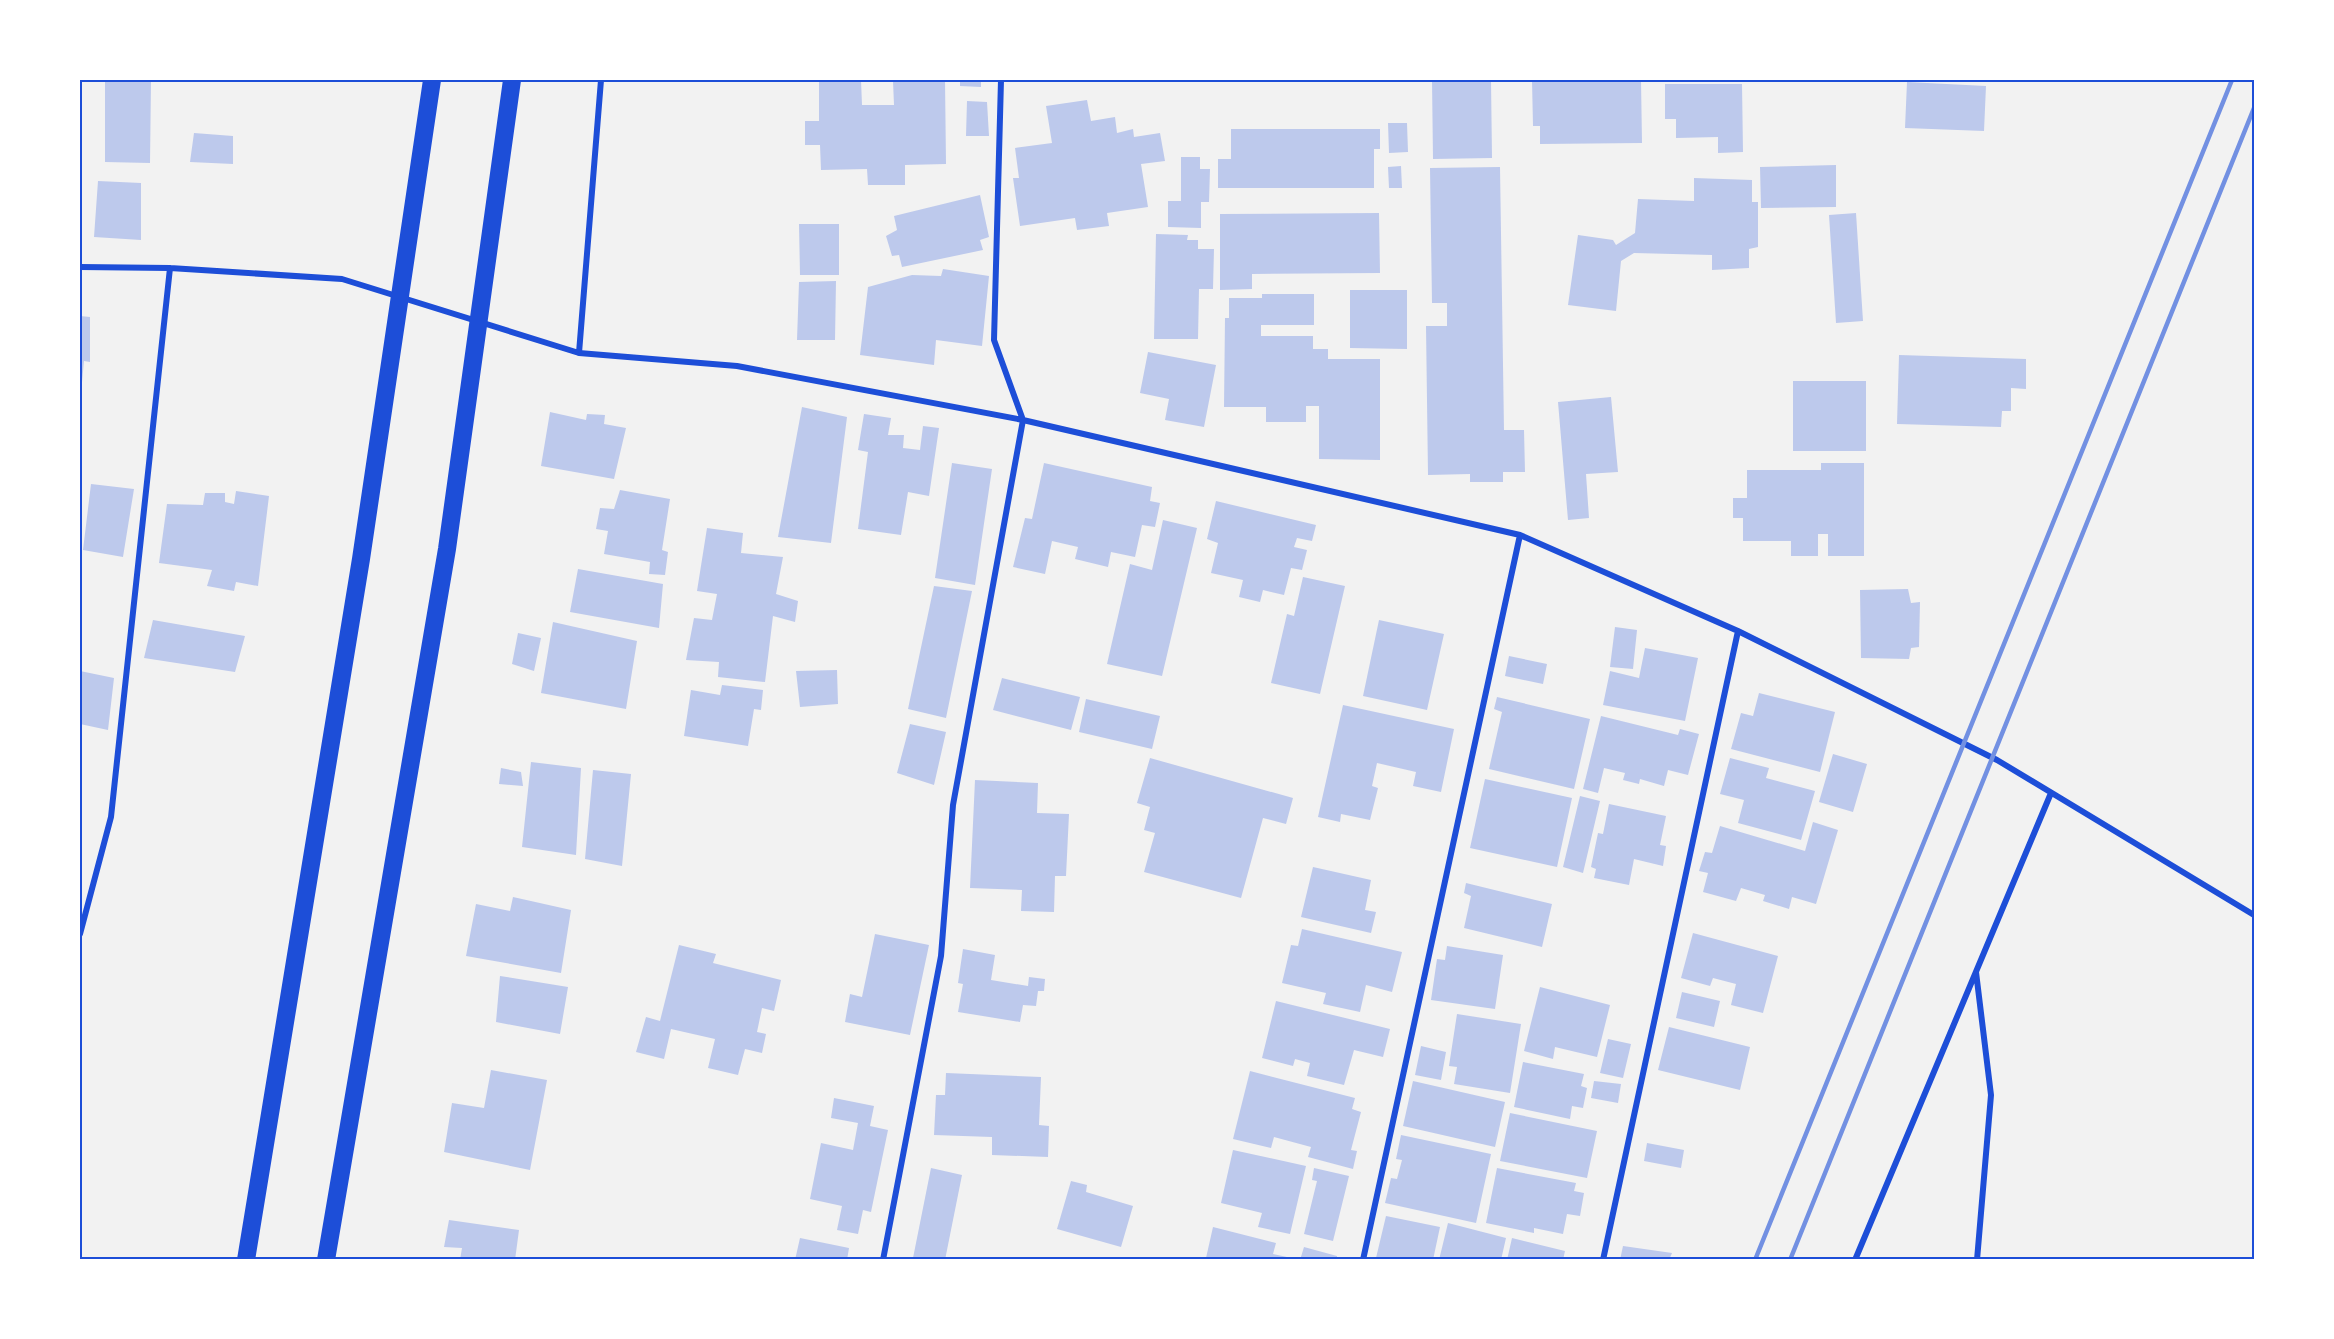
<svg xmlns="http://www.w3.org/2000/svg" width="2334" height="1339" viewBox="0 0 2334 1339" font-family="Quicksand,sans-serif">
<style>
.building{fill:#bdc9ec}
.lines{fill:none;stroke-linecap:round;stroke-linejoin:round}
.minor{stroke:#1d4ed8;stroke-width:6}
.motorway{stroke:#1d4ed8;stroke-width:18}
.rail{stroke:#7290e2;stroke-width:4.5}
.neatline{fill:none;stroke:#1d4ed8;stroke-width:2}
</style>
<rect width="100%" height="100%" fill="#f2f2f2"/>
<path class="building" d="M 105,80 L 151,80 L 150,163 L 105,162 Z
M 819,80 L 861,80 L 862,105 L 894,105 L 893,81 L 945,80 L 946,164 L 905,165 L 905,185 L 868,185 L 867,169 L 821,170 L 820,145 L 805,145 L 805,121 L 819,121 Z
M 960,80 L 981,80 L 981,87 L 960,86 Z
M 1432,80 L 1491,80 L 1492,158 L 1433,159 Z
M 1532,80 L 1641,80 L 1642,143 L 1540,144 L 1540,126 L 1533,126 Z
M 1907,82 L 1986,86 L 1984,131 L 1905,128 Z
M 1665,84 L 1742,84 L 1743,152 L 1718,153 L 1718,137 L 1676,138 L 1676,119 L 1665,119 Z
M 1087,100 L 1091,121 L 1115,117 L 1117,133 L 1133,129 L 1134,137 L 1160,133 L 1165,161 L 1141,164 L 1148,207 L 1107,213 L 1109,226 L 1077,230 L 1075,218 L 1020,226 L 1013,178 L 1019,178 L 1015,148 L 1052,143 L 1046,106 Z
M 967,101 L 987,102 L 989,136 L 966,136 Z
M 1388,123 L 1407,123 L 1408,152 L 1389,153 Z
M 1231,129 L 1380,129 L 1380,149 L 1374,149 L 1374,188 L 1218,188 L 1218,159 L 1231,159 Z
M 194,133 L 233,136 L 233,164 L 190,162 Z
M 1181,157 L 1200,157 L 1200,169 L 1210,169 L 1209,202 L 1201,202 L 1201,228 L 1168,227 L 1168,201 L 1181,201 Z
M 1836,165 L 1836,207 L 1761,208 L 1760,167 Z
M 1401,166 L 1402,188 L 1389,188 L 1388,167 Z
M 1500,167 L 1504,430 L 1524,430 L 1525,472 L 1503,472 L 1503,482 L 1470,482 L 1470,474 L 1428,475 L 1426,326 L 1447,326 L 1447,303 L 1432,303 L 1430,168 Z
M 1694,178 L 1752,180 L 1752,202 L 1758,202 L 1758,247 L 1749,249 L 1749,268 L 1712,270 L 1712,255 L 1634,253 L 1621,261 L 1616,311 L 1568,305 L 1578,235 L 1613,240 L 1616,245 L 1635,233 L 1638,199 L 1694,201 Z
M 98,181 L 141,183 L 141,240 L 94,237 Z
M 980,195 L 989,237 L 980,240 L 983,250 L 902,267 L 899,255 L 892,256 L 886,236 L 897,230 L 894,216 Z
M 1379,213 L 1380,273 L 1252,274 L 1252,289 L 1220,290 L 1220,214 Z
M 1856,213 L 1863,321 L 1836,323 L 1829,215 Z
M 799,224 L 839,224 L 839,275 L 800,275 Z
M 1156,234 L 1188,235 L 1187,240 L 1198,240 L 1198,249 L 1214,249 L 1213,289 L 1199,289 L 1198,339 L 1154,339 Z
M 943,269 L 989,276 L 982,346 L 936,340 L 934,365 L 860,355 L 868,287 L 912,275 L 941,276 Z
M 836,281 L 835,340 L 797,340 L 799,282 Z
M 1350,290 L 1407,290 L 1407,349 L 1350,348 Z
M 1262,294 L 1314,294 L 1314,325 L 1261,325 L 1261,336 L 1313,336 L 1313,349 L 1328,349 L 1328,359 L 1380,359 L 1380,460 L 1319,459 L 1319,406 L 1306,406 L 1306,422 L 1266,422 L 1266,407 L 1224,407 L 1225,318 L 1229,318 L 1229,298 L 1262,298 Z
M 80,316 L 90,317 L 90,362 L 84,361 L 81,393 Z
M 1148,352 L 1216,365 L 1204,427 L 1165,420 L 1169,399 L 1140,393 Z
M 1899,355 L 2026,359 L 2026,389 L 2011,388 L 2011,411 L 2002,411 L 2001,427 L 1897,424 Z
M 1793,381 L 1866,381 L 1866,451 L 1793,451 Z
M 1611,397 L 1618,472 L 1586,474 L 1589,518 L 1568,520 L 1558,402 Z
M 802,407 L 847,417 L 831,543 L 778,537 Z
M 550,412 L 586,420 L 587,414 L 605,415 L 604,424 L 626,428 L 614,479 L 541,466 Z
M 864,414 L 891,418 L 888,435 L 904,435 L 903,448 L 920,450 L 923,426 L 939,428 L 929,496 L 908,492 L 901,535 L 858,529 L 868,452 L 858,450 Z
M 952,463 L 992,469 L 975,585 L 935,578 Z
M 1044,463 L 1152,487 L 1150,501 L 1160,503 L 1155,527 L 1142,525 L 1135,557 L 1111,552 L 1108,567 L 1075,559 L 1078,547 L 1052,541 L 1045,574 L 1013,567 L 1025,518 L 1032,519 Z
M 1821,463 L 1864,463 L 1864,556 L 1828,556 L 1828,534 L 1818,534 L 1818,556 L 1791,556 L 1791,541 L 1743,541 L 1743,518 L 1733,518 L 1733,498 L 1747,498 L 1747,470 L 1821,470 Z
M 91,484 L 134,489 L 123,557 L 83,550 Z
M 620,490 L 670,499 L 662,550 L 668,552 L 665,575 L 649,574 L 650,562 L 604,554 L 608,531 L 596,529 L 600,508 L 614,509 Z
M 236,491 L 269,496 L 258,586 L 236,582 L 234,591 L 207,586 L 212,570 L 159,563 L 167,504 L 203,505 L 205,493 L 225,493 L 225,502 L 234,504 Z
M 1216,501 L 1316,525 L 1312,541 L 1297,538 L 1294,547 L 1307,550 L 1302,570 L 1291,568 L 1284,595 L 1263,590 L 1260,602 L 1239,597 L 1243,580 L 1211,573 L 1218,543 L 1207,539 Z
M 1163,520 L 1197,528 L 1162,676 L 1107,664 L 1130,564 L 1152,570 Z
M 707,528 L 743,533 L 741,553 L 783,557 L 776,594 L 798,601 L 795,622 L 773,616 L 765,682 L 718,677 L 719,662 L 686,660 L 694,618 L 712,620 L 717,594 L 697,591 Z
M 578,569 L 663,584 L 659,628 L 570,612 Z
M 1303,577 L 1345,586 L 1320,694 L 1271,683 L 1287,614 L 1294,616 Z
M 934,586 L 972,591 L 946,718 L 908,709 Z
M 1908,589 L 1911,603 L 1920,602 L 1919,647 L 1911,648 L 1909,659 L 1861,658 L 1860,590 Z
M 153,620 L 245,636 L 235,672 L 144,658 Z
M 1379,620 L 1444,634 L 1427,710 L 1363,696 Z
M 553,622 L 637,641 L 626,709 L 541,693 Z
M 1615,627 L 1637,630 L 1633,669 L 1610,667 Z
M 518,633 L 541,638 L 534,671 L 512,664 Z
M 1645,648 L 1698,658 L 1685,721 L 1603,705 L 1610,671 L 1639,678 Z
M 1509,656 L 1547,664 L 1543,684 L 1505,676 Z
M 837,670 L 838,704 L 800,707 L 796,671 Z
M 80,671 L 114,678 L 108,730 L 80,724 Z
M 1002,678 L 1080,697 L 1071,730 L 993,710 Z
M 722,685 L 763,690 L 761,710 L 754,709 L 748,746 L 684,736 L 691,690 L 720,695 Z
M 1759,693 L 1835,712 L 1820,772 L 1731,749 L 1741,713 L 1753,716 Z
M 1497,697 L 1590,719 L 1574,789 L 1489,769 L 1502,712 L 1494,709 Z
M 1086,699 L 1160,716 L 1152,749 L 1079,732 Z
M 1343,705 L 1454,729 L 1441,792 L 1413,786 L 1416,772 L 1377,763 L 1372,786 L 1378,788 L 1370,820 L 1341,814 L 1340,822 L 1318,817 Z
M 1601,716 L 1678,735 L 1680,729 L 1699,734 L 1688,775 L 1668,770 L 1664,786 L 1640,779 L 1639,784 L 1623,780 L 1625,773 L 1604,768 L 1598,793 L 1583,789 Z
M 910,724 L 946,732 L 934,785 L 897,773 Z
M 1833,754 L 1867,764 L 1853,812 L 1819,802 Z
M 1150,758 L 1293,798 L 1286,824 L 1263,818 L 1241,898 L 1144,872 L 1155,833 L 1144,830 L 1150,807 L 1137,803 Z
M 1730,758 L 1769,768 L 1766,778 L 1815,791 L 1801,840 L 1738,823 L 1744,800 L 1720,794 Z
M 531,762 L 581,768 L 576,855 L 522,847 Z
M 501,768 L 521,772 L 523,786 L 499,784 Z
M 593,770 L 631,774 L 622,866 L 585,859 Z
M 1485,779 L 1572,798 L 1557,867 L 1470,848 Z
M 975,780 L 1038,783 L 1037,813 L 1069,814 L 1066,876 L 1055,876 L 1054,912 L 1021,911 L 1022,890 L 970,888 Z
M 1580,796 L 1600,801 L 1583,873 L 1563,867 Z
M 1609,804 L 1666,816 L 1660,845 L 1666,846 L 1663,866 L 1634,859 L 1629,885 L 1594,878 L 1596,869 L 1591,867 L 1598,833 L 1603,834 Z
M 1813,822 L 1838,830 L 1816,904 L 1792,897 L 1789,909 L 1763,901 L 1765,895 L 1741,888 L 1736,901 L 1703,892 L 1708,873 L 1699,871 L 1705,852 L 1712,853 L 1720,826 L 1805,851 Z
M 1313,867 L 1371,880 L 1365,910 L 1376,912 L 1371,933 L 1301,917 Z
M 1466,883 L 1552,904 L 1542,947 L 1464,928 L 1471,896 L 1464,893 Z
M 513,897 L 571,910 L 561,973 L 466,956 L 476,904 L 510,911 Z
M 1302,929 L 1402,952 L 1392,992 L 1366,985 L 1360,1012 L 1323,1004 L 1326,993 L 1282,983 L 1291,945 L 1298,946 Z
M 1693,933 L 1778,956 L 1763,1013 L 1731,1005 L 1736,984 L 1713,978 L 1710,986 L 1681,978 Z
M 875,934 L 929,945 L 910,1035 L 845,1022 L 850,994 L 862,997 Z
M 679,945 L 716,954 L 713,963 L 781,980 L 774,1011 L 762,1008 L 757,1032 L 766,1034 L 762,1053 L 745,1049 L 738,1075 L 708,1068 L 715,1039 L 671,1029 L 664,1059 L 636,1052 L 646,1017 L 660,1021 Z
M 1447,946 L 1503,955 L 1495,1009 L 1431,1000 L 1437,959 L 1445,960 Z
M 963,949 L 995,955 L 991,980 L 1028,986 L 1029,977 L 1045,979 L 1044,991 L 1038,991 L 1036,1006 L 1023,1005 L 1020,1022 L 958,1012 L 963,984 L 958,983 Z
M 500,976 L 568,987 L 560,1034 L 496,1022 Z
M 1540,987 L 1610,1005 L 1597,1057 L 1555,1047 L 1553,1059 L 1524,1051 Z
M 1682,992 L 1720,1001 L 1714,1027 L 1676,1018 Z
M 1276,1001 L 1390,1029 L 1383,1057 L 1354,1050 L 1344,1085 L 1307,1076 L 1310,1063 L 1295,1059 L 1293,1066 L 1262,1058 Z
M 1457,1014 L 1521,1024 L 1510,1093 L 1454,1084 L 1457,1067 L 1449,1066 Z
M 1669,1027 L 1750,1047 L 1740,1090 L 1658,1070 Z
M 1608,1039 L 1631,1044 L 1623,1078 L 1600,1073 Z
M 1421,1046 L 1446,1052 L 1441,1080 L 1415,1075 Z
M 1523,1062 L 1584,1074 L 1581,1086 L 1587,1088 L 1583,1108 L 1572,1106 L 1570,1119 L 1514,1107 Z
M 491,1070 L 547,1080 L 530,1170 L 444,1152 L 452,1103 L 484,1108 Z
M 1250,1071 L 1355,1098 L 1352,1109 L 1361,1112 L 1351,1150 L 1357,1151 L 1353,1169 L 1308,1157 L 1311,1147 L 1274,1137 L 1271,1148 L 1233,1139 Z
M 946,1073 L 1041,1077 L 1039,1125 L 1049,1126 L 1048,1157 L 992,1155 L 992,1137 L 934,1135 L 936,1095 L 945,1095 Z
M 1413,1081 L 1505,1102 L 1495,1147 L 1403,1126 Z
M 1594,1081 L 1621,1084 L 1618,1103 L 1591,1098 Z
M 834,1098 L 874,1106 L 870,1126 L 888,1130 L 871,1212 L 863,1210 L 858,1234 L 837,1230 L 842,1206 L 810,1199 L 821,1143 L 853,1150 L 858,1123 L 831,1118 Z
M 1510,1113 L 1597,1131 L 1587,1178 L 1500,1161 Z
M 1401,1135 L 1491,1154 L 1476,1223 L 1385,1203 L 1391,1178 L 1397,1179 L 1402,1160 L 1396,1159 Z
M 1647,1143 L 1684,1150 L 1681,1168 L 1644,1161 Z
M 1233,1150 L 1306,1166 L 1290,1234 L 1258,1227 L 1262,1213 L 1221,1203 Z
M 931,1168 L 962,1175 L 945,1260 L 913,1258 Z
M 1314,1168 L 1349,1176 L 1333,1241 L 1304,1234 L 1317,1181 L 1312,1180 Z
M 1497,1168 L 1576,1183 L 1574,1191 L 1584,1193 L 1580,1216 L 1567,1214 L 1563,1234 L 1534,1228 L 1534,1233 L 1486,1223 Z
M 1071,1181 L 1087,1185 L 1086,1192 L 1133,1206 L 1121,1247 L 1057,1229 Z
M 1386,1216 L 1440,1227 L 1433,1260 L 1376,1258 Z
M 449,1220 L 519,1230 L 515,1260 L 460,1260 L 462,1248 L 444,1247 Z
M 1448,1223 L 1506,1238 L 1501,1260 L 1439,1260 Z
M 1213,1227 L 1276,1243 L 1273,1254 L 1287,1257 L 1286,1260 L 1206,1258 Z
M 800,1238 L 849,1248 L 847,1260 L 795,1260 Z
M 1512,1238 L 1565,1251 L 1563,1260 L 1507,1260 Z
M 1623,1246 L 1672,1253 L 1669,1260 L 1620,1260 Z
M 1304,1247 L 1337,1256 L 1337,1260 L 1300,1260 Z"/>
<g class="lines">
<path class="minor" d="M 80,267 L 170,268 L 342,279 L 579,353 L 737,366 L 1023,420 L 1520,535 L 1738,631 L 1997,760 L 2254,915
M 579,353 L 601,80
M 80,934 L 111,817 L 170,268
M 1976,972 L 1991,1095 L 1977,1260
M 883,1260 L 941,956 L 953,805 L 1023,420 L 994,340 L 1001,80
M 1363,1260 L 1520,535
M 1603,1260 L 1738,631
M 1855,1260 L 2051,793"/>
<path class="motorway" d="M 246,1260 L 361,559 L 432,80
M 326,1260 L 447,549 L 512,80"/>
<path class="rail" d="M 1755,1260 L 2232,80
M 1790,1260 L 2254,108"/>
</g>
<rect width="2334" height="1339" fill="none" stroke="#ffffff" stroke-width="162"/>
<rect x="81" y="81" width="2172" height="1177" class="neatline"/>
</svg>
